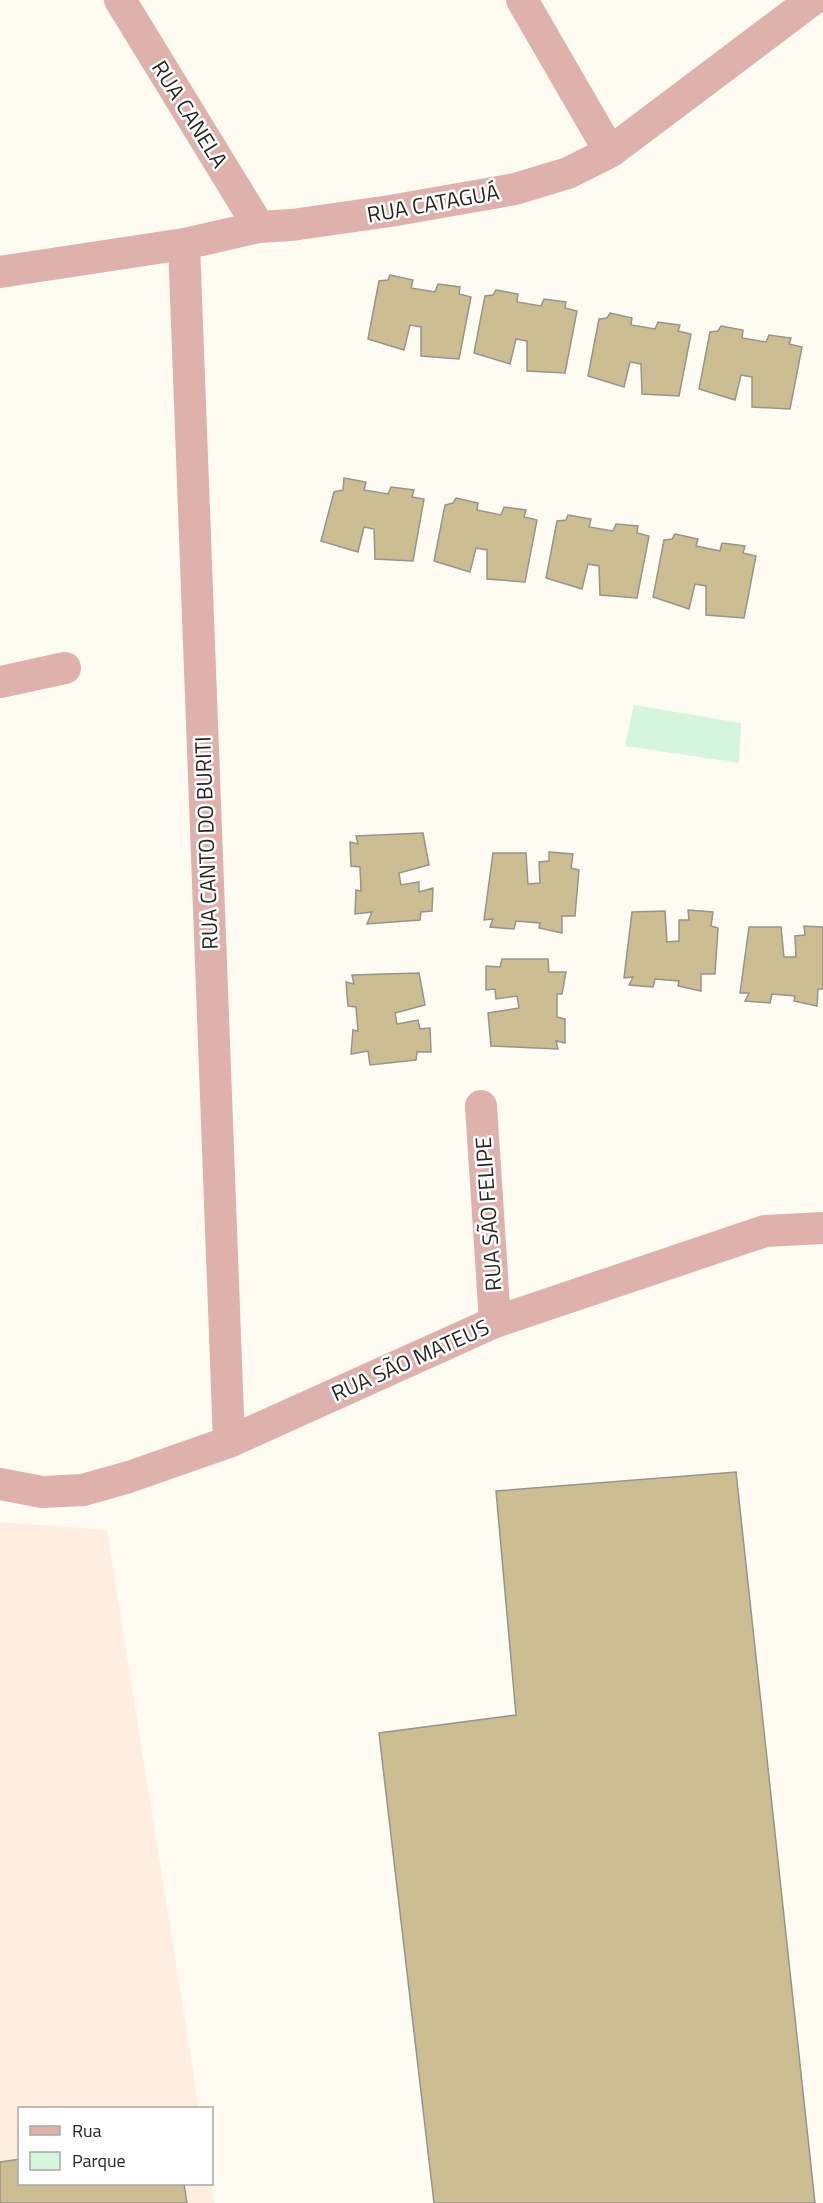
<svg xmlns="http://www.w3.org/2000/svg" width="823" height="2203" viewBox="0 0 823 2203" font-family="'Titillium Web',sans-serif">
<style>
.industrial{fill:#feeee1}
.green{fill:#d6f5dd}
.building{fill:#cdbd93;stroke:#97948d;stroke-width:1.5}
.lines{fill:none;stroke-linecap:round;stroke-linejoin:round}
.minor{stroke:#deb1ad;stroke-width:32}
.labels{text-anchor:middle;stroke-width:5;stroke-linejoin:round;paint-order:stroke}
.street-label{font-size:22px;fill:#272623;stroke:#fff}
</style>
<rect width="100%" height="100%" fill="#fefbf3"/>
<path class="industrial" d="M 0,1522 L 107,1530 L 199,2108 L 20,2108 L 20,2184 L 211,2184 L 214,2203 L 0,2203 Z"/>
<path class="green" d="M 634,705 L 741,723 L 739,763 L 625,746 Z"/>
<path class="building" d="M 390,275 L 413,280 L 411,288 L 435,292 L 438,284 L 460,287 L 459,294 L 471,297 L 459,359 L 421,356 L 421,327 L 410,325 L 404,350 L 368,339 L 379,281 L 388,280 Z
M 496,290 L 518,294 L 517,302 L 541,306 L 544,299 L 566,302 L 565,308 L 577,311 L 565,373 L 527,371 L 527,341 L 516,339 L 510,364 L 474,353 L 485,296 L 493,295 Z
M 610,313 L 632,318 L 631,325 L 655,329 L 658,322 L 680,325 L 678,331 L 691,334 L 679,396 L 642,394 L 641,364 L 630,362 L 624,387 L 588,376 L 599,319 L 607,318 Z
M 721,326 L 743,330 L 742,338 L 766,342 L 769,335 L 791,338 L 789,344 L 802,347 L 790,409 L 752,407 L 752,377 L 741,375 L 735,400 L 699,389 L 710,332 L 718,331 Z
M 344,478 L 366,482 L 364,490 L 388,494 L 391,487 L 414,490 L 412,497 L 424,499 L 413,561 L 375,559 L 374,529 L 364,527 L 358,552 L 321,541 L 334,492 L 343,490 Z
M 456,498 L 478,503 L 477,510 L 501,515 L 504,507 L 526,510 L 524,517 L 537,520 L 525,582 L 487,579 L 487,550 L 476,548 L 470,572 L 434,561 L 445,505 L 453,503 Z
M 568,515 L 591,519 L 589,527 L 613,531 L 616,524 L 638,526 L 637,533 L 649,536 L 637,598 L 600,595 L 599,566 L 588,564 L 582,589 L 546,578 L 557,521 L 566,520 Z
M 675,534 L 698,539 L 696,546 L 720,551 L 722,543 L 745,546 L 743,553 L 756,556 L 744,618 L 706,615 L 706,586 L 695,584 L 689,609 L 653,597 L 664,540 L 672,539 Z
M 423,833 L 429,865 L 399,873 L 401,885 L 419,882 L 419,892 L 433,888 L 432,911 L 421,912 L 420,920 L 367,924 L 372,912 L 355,914 L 356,890 L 361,891 L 360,867 L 351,866 L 350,842 L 358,844 L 356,836 Z
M 549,852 L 573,854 L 571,868 L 579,870 L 575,916 L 562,916 L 562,933 L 539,928 L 540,923 L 516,921 L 514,929 L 490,927 L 493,919 L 484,920 L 493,853 L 526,853 L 528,884 L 540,883 L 539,862 L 549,861 Z
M 688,910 L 713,912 L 711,926 L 718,928 L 715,974 L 701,974 L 701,991 L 678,986 L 679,981 L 655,979 L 653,987 L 629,985 L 633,977 L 624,978 L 632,912 L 665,911 L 667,942 L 679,941 L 679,920 L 689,920 Z
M 804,926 L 823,927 L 823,989 L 818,989 L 817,1006 L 794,1001 L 795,996 L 772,994 L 770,1003 L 745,1001 L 749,993 L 740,993 L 749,927 L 781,927 L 784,957 L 796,957 L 795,936 L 805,935 Z
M 502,959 L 548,959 L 549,972 L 566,972 L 562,994 L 557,994 L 557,1017 L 565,1019 L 565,1043 L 556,1041 L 558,1049 L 491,1046 L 488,1013 L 519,1008 L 517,996 L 496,999 L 495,989 L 486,990 L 486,966 L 500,967 Z
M 419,973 L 425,1005 L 395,1013 L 397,1024 L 418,1020 L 420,1029 L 430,1028 L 431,1052 L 417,1052 L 416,1060 L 370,1065 L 368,1051 L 351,1054 L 353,1030 L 358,1031 L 356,1007 L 348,1006 L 346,982 L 354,984 L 352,975 Z
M 736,1472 L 815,2203 L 434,2203 L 379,1733 L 516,1715 L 496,1491 Z
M 20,2159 L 20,2184 L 184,2184 L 187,2203 L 0,2203 L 0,2162 Z"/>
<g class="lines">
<path class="minor" d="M 120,0 L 259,227
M 522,0 L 610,152
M 184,244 L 229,1442
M 0,272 L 184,244 L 259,227 L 292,225 L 390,211 L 515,189 L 568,173 L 610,152 L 812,0
M 0,682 L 65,668
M 481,1106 L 495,1322
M 0,1484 L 42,1492 L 83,1490 L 129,1477 L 229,1442 L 495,1322 L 765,1231 L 823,1228"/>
</g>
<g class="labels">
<g class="street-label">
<text transform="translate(190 114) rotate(58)" y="8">RUA CANELA</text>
<text transform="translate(433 203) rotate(-10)" y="8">RUA CATAGUÁ</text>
<text transform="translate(206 843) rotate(-92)" y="8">RUA CANTO DO BURITI</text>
<text transform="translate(488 1214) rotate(-94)" y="8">RUA SÃO FELIPE</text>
<text transform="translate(410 1360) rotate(-24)" y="8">RUA SÃO MATEUS</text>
</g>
</g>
<rect x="18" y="2107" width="195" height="78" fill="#ffffff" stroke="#a9a8a7" stroke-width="1.5"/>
<rect x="30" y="2126" width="30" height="9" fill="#deb1ad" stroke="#a9a8a7" stroke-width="1.5"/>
<text x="72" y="2137" font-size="18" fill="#272623">Rua</text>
<rect x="30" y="2152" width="30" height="18" fill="#d6f5dd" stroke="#a9a8a7" stroke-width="1.5"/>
<text x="72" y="2167" font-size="18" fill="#272623">Parque</text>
</svg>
